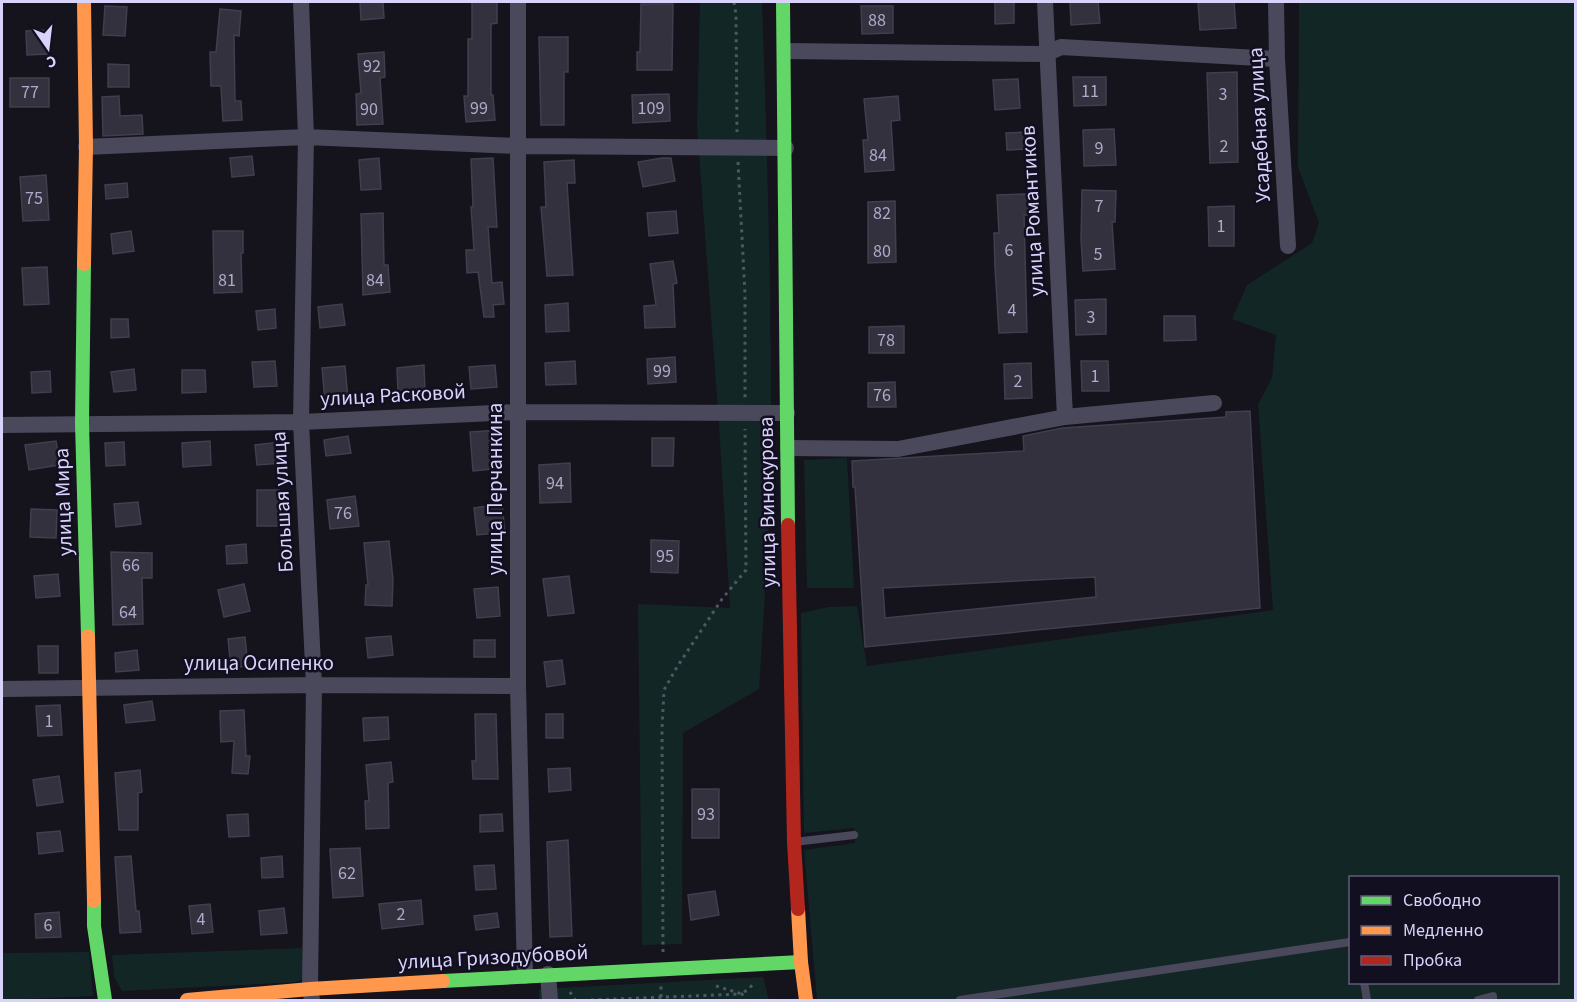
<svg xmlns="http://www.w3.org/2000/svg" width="1577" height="1002" viewBox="0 0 1577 1002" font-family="'Source Sans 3',sans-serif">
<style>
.green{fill:#132626;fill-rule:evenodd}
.building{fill:#33313e;stroke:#413e4f;stroke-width:1.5;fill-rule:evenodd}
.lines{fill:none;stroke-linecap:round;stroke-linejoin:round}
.path{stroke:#4c5964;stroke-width:3;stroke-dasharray:3 4.5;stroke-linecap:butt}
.lane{stroke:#4a495c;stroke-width:8}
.street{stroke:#4a495c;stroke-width:16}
.fast{stroke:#63d668;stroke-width:14}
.slow{stroke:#ff974d;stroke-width:14}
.jam{stroke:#b3261e;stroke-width:14}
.labels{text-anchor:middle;stroke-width:5;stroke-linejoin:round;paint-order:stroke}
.number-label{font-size:18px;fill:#aeaacb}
.street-label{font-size:21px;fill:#d7d3fa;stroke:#120f20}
</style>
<rect width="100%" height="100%" fill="#15131c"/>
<path class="green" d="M 700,2 L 762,2 C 767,141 771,281 771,420 C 770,510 765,600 759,689 L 683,733 L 682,944 L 642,945 L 638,604 L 730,608 L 719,425 L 697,126 Z
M 1299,2 L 1575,2 L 1575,1000 L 817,1000 L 804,850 L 855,843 L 854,828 L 804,833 L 801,613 L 828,607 L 857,606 L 867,666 L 1273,610 L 1258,404 L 1272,378 L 1276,335 L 1232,319 L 1247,285 L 1312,243 L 1319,223 L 1298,167 ZM 1350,878 L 1558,878 L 1558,982 L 1350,982 Z
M 847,458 L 854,588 L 807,588 L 804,460 Z
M 302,948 L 306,977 L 298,982 L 122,991 L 114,977 L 112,955 Z
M 89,952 L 93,996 L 2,1000 L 2,953 Z
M 763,977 L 769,1000 L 539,1000 L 539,989 Z"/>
<path class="building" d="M 360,2 L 383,2 L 384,18 L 361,20 Z
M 472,2 L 497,2 L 497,23 L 491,24 L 491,95 L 493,95 L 495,120 L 466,122 L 464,96 L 468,96 L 468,39 L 472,39 Z
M 995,2 L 1014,2 L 1014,23 L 995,24 Z
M 1070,2 L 1098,2 L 1100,23 L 1071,25 Z
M 1198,2 L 1234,2 L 1236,28 L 1200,30 Z
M 641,4 L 673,4 L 672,70 L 637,70 L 637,52 L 640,52 Z
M 105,6 L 127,7 L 125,36 L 103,35 Z
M 861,6 L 893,6 L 893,33 L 862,34 Z
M 220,9 L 241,11 L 239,36 L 234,35 L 235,101 L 241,101 L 242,120 L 223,121 L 221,86 L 211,86 L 210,52 L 216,52 Z
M 48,30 L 49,54 L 27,55 L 26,31 Z
M 539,37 L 568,37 L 568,72 L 564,72 L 564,125 L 541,125 Z
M 384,52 L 385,77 L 380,78 L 383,124 L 357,125 L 356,94 L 361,93 L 358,54 Z
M 108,64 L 129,65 L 129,87 L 108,87 Z
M 1237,72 L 1238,162 L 1210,163 L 1207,73 Z
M 1073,77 L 1106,77 L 1106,105 L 1074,106 Z
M 10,78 L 49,78 L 49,107 L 10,107 Z
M 1018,79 L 1020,108 L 995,110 L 993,80 Z
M 669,94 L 670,121 L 633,123 L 632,95 Z
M 119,96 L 120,116 L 142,115 L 143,134 L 103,136 L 102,97 Z
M 898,96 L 900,120 L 891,121 L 894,170 L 865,172 L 863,140 L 868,140 L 864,99 Z
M 1114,129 L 1116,165 L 1084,166 L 1083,130 Z
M 1026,132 L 1027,149 L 1007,150 L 1006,133 Z
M 252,156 L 254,175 L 232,177 L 230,158 Z
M 379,158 L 381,189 L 361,190 L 359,160 Z
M 493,158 L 497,227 L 488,227 L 492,283 L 502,282 L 504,304 L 493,305 L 494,317 L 484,317 L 478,272 L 467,273 L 466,250 L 474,250 L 471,207 L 473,207 L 471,159 Z
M 662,158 L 671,158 L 675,181 L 643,187 L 638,162 Z
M 574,160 L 575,183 L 567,183 L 573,275 L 547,276 L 541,207 L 546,207 L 544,162 Z
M 46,175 L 49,220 L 23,221 L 20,177 Z
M 127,183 L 128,197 L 106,199 L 105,185 Z
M 1082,190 L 1116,191 L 1115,222 L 1112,222 L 1115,269 L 1083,271 L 1081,239 Z
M 1027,194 L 1028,215 L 1024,215 L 1027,332 L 999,333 L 995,267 L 994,233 L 999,233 L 997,195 Z
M 895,201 L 896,262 L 868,263 L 868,202 Z
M 1234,206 L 1234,246 L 1209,246 L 1208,207 Z
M 676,211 L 678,233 L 649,236 L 647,213 Z
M 383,213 L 384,265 L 388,265 L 390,292 L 363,295 L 361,214 Z
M 131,231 L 134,251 L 113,254 L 111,234 Z
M 213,231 L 243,231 L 243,253 L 241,253 L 242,292 L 214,293 Z
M 673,261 L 677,283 L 673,284 L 675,327 L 645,328 L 644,306 L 656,305 L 650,264 Z
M 47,267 L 49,304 L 24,305 L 22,268 Z
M 1106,299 L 1106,334 L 1076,335 L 1075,300 Z
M 568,303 L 569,331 L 546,332 L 545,305 Z
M 342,304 L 345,325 L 320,328 L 318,307 Z
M 275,309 L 276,328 L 258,330 L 256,311 Z
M 1164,316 L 1195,316 L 1196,340 L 1164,341 Z
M 111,319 L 128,319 L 129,337 L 111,338 Z
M 904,326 L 904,353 L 869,353 L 869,327 Z
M 675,357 L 676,382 L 648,384 L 647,359 Z
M 275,361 L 277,386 L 254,387 L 252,362 Z
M 575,361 L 576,384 L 546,385 L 545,363 Z
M 1081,361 L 1108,361 L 1109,391 L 1082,391 Z
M 1031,363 L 1032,398 L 1005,399 L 1004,364 Z
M 424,365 L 425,391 L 398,392 L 397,368 Z
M 495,365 L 497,387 L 471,389 L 469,367 Z
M 345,366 L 348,399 L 325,401 L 322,368 Z
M 134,369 L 136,390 L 114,392 L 111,372 Z
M 182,370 L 205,370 L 206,392 L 182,393 Z
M 50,371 L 51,392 L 32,393 L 31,372 Z
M 895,382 L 896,407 L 868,407 L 868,383 Z
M 1250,411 L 1260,608 L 865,647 L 855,487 L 853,487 L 852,461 L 1024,451 L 1023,436 L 1062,428 L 1226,417 L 1226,412 ZM 1095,577 L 1096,597 L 885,618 L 883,588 Z
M 500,430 L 503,468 L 473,471 L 470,432 Z
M 348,436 L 351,453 L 326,456 L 324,440 Z
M 652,438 L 674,438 L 673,466 L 652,466 Z
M 56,441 L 60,465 L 29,470 L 25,445 Z
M 210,441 L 211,465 L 183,467 L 182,443 Z
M 124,442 L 125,465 L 106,466 L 105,443 Z
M 280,442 L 282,463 L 257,465 L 255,445 Z
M 570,463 L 571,502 L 540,503 L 539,465 Z
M 257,490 L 279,490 L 279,526 L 257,526 Z
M 355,496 L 359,526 L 330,529 L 327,500 Z
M 138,502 L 141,524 L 116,527 L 114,504 Z
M 502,504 L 505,532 L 477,535 L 474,508 Z
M 31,509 L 57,510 L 56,538 L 30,537 Z
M 651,540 L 679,541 L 678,573 L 651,572 Z
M 389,541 L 393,580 L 392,606 L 365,605 L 366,585 L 368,585 L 364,543 Z
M 246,544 L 247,563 L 227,564 L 226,546 Z
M 111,552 L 152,553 L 152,578 L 142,578 L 143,624 L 113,625 Z
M 58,574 L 60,596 L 36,598 L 34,576 Z
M 569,576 L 574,613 L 548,616 L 543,579 Z
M 244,584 L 250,611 L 224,617 L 218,590 Z
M 498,587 L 500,616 L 477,618 L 474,589 Z
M 391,636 L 393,655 L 368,658 L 366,638 Z
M 245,637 L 248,666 L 231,668 L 228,639 Z
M 474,640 L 495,640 L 495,657 L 474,657 Z
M 38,646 L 58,646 L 58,673 L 39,673 Z
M 137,650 L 139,670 L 116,672 L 115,653 Z
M 562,660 L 565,684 L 547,687 L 544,662 Z
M 152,701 L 155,720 L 126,723 L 124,705 Z
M 60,705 L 62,735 L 38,736 L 36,706 Z
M 244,710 L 246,756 L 250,756 L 248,774 L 232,773 L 234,741 L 221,742 L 220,711 Z
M 475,714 L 496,714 L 498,779 L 473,779 L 472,761 L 476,761 Z
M 546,714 L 563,714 L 563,738 L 546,738 Z
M 388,717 L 389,739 L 364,741 L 363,718 Z
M 391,762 L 393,782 L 388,783 L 389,828 L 366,829 L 365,801 L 369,801 L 366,765 Z
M 570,768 L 571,790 L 549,792 L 548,769 Z
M 140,770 L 142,792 L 138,793 L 138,830 L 119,830 L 115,773 Z
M 59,776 L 63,802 L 37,806 L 33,780 Z
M 692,789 L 719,789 L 719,838 L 692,838 Z
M 248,814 L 249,836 L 229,837 L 227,815 Z
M 502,814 L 503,831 L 480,832 L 480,815 Z
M 60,831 L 63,851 L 39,854 L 37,833 Z
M 568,840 L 572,936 L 550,937 L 547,842 Z
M 360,848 L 363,896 L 333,898 L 330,849 Z
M 131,856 L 136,911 L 139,911 L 141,932 L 120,933 L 115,857 Z
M 282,856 L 283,877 L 262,878 L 261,858 Z
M 494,865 L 496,889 L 476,890 L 474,866 Z
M 715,891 L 719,915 L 691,920 L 688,895 Z
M 421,900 L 423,924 L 382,929 L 379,904 Z
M 210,904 L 213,932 L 192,934 L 189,906 Z
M 284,908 L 287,933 L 261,935 L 259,911 Z
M 59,912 L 61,937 L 36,938 L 35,914 Z
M 497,913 L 499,927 L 476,930 L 474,916 Z"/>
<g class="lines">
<path class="path" d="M 734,2 L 736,15 L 737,132
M 738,162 L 745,294 L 745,398
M 663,952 L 662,728 L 664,690 L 677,667 L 722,599 L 746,570 L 745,429
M 716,986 L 742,994 L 755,983
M 570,992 L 575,1000
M 661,997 L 661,985
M 591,1000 L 742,994 L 745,1000"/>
<path class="lane" d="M 794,842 L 854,835
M 1364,982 L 1367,1000
M 960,1000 L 1350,942
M 1478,1000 L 1493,996 L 1493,1000"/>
<path class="street" d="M 301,2 L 306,137 L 301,422 L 314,685 L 310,989 L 312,1000
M 518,2 L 518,686 L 525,976
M 1045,2 L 1065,417
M 1276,2 L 1277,59 L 1288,246
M 785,51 L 1046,54 L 1061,47 L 1277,59
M 86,147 L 306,137 L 518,146 L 786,148
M 2,425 L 301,422 L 517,412 L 787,413
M 788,448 L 898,449 L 1065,417 L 1214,403
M 2,689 L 314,685 L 518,686
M 548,974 L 550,1000"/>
<path class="fast" d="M 783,2 L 788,525
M 84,264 L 82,423 L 88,636
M 94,901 L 94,926 L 105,1000
M 443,981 L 801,962"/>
<path class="slow" d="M 84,2 L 86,147 L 84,264
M 88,636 L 94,901
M 798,909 L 801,962 L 806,1000
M 187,1000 L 310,989 L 443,981"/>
<path class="jam" d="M 788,525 L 794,842 L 798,909"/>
</g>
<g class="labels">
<g class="number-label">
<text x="877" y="26">88</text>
<text x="372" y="72">92</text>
<text x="1090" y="97">11</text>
<text x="30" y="98">77</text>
<text x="1223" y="100">3</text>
<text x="479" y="114">99</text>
<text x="651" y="114">109</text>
<text x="369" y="115">90</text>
<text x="1224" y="152">2</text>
<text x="1099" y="154">9</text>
<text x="878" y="161">84</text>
<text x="34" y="204">75</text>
<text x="1099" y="212">7</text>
<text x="882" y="219">82</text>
<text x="1221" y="232">1</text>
<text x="1009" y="256">6</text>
<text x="882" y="257">80</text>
<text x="1098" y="260">5</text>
<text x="227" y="286">81</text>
<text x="375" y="286">84</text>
<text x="1012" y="316">4</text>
<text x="1091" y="323">3</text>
<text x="886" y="346">78</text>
<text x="662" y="377">99</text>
<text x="1095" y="382">1</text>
<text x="1018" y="387">2</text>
<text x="882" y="401">76</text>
<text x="555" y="489">94</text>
<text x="343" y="519">76</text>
<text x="665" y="562">95</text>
<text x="131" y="571">66</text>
<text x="128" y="618">64</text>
<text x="49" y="727">1</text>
<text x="706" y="820">93</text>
<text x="347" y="879">62</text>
<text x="401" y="920">2</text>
<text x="201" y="925">4</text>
<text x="48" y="931">6</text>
</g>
<g class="street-label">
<text transform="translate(1259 125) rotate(-93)" y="7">Усадебная улица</text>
<text transform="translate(1032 211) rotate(-93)" y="7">улица Романтиков</text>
<text transform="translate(393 395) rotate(-3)" y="7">улица Расковой</text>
<text transform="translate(495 489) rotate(-90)" y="7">улица Перчанкина</text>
<text transform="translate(63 502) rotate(-92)" y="7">улица Мира</text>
<text transform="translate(282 502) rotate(-93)" y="7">Большая улица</text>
<text transform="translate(767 502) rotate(-91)" y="7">улица Винокурова</text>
<text x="259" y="670">улица Осипенко</text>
<text transform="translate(493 957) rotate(-3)" y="7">улица Гризодубовой</text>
</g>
</g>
<rect width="1577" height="1002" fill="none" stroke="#d7d3fa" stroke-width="6"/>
<rect x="1349" y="876" width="210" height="108" fill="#120f20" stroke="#615d77" stroke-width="1.5"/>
<rect x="1361" y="896" width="30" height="9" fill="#63d668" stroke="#615d77" stroke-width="1.5"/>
<text x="1403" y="906" font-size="18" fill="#d7d3fa">Свободно</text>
<rect x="1361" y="926" width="30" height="9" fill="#ff974d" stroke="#615d77" stroke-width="1.5"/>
<text x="1403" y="936" font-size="18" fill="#d7d3fa">Медленно</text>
<rect x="1361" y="956" width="30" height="9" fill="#b3261e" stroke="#615d77" stroke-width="1.5"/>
<text x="1403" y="966" font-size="18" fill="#d7d3fa">Пробка</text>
<g transform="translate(48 48) rotate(166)" stroke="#120f20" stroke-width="4.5" paint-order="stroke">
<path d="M0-4.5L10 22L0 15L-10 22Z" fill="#d7d3fa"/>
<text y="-9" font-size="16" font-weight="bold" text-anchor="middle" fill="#d7d3fa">С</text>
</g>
</svg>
